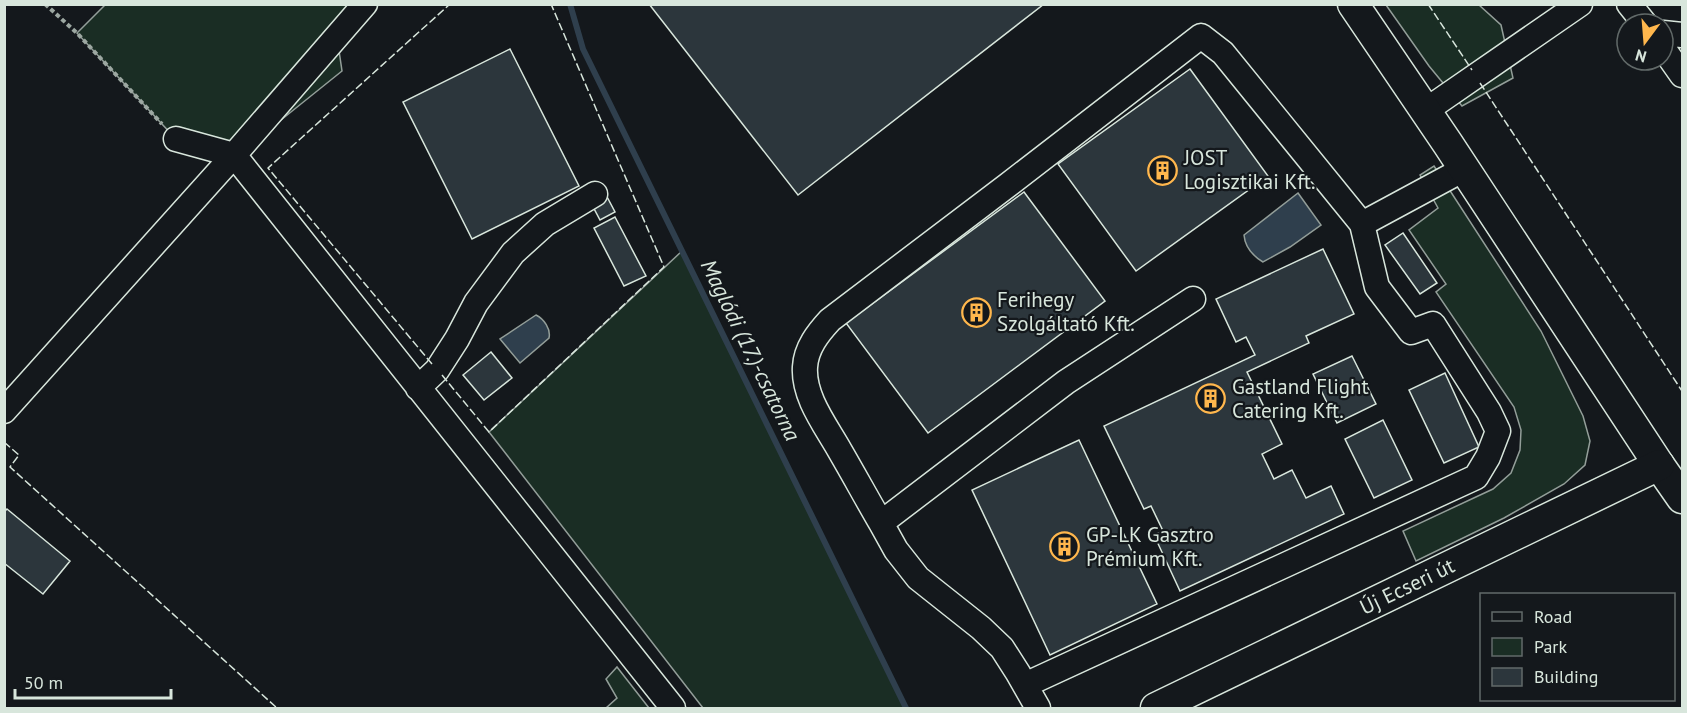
<svg xmlns="http://www.w3.org/2000/svg" width="1687" height="713" viewBox="0 0 1687 713" font-family="'PT Sans',sans-serif">
<style>
.green{fill:#1a2d24;stroke:#939e99;stroke-width:1.5}
.water{fill:#2f3f4d;stroke:#939e99;stroke-width:1.5}
.lines{fill:none;stroke-linecap:round;stroke-linejoin:round}
.stream{stroke:#2f3f4d;stroke-width:6}
.building{fill:#2c363c;stroke:#d8e6dc;stroke-width:1.5}
.minor-casing{stroke:#d8e6dc;stroke-width:27}
.major-casing{stroke:#d8e6dc;stroke-width:33}
.path{stroke:#9da8a2;stroke-width:4;stroke-dasharray:4.5 3;stroke-linecap:butt}
.minor{stroke:#14181c;stroke-width:24}
.major{stroke:#14181c;stroke-width:30}
.fence{stroke:#d8e6dc;stroke-width:1.5;stroke-dasharray:8 3;stroke-linecap:butt}
.labels{text-anchor:middle;stroke-width:4.5;stroke-linejoin:round;paint-order:stroke}
.poi-label{font-size:21px;fill:#d8e6dc;stroke:#14181c;text-anchor:start}
.street-label{font-size:21px;fill:#d8e6dc;stroke:#14181c}
.water-label{font-size:22px;font-style:italic;fill:#d8e6dc;stroke:#14181c}
</style>
<rect width="100%" height="100%" fill="#14181c"/>
<path class="green" d="M 105,5 L 365,5 L 337,37 L 342,71 L 276,124 L 234,155 L 176,139 L 77,33 Z
M 1386,5 L 1479,5 L 1501,25 L 1513,78 L 1462,106 L 1429,66 Z
M 1434,166 L 1541,331 L 1583,416 L 1590,441 L 1585,465 L 1564,484 L 1504,518 L 1416,561 L 1403,531 L 1493,489 L 1511,473 L 1520,450 L 1521,430 L 1514,407 L 1436,292 L 1446,284 L 1409,230 L 1438,208 L 1420,175 Z
M 682,251 L 906,708 L 703,708 L 489,432 Z
M 617,667 L 649,708 L 606,708 L 617,698 L 606,679 Z"/>
<path class="water" d="M 1298,193 L 1321,225 L 1290,247 L 1263,262 C 1253,256 1245,247 1244,235 Z
M 536,315 C 544,319 551,329 549,338 L 520,363 L 500,339 Z"/>
<g class="lines">
<path class="stream" d="M 570,4 L 583,49 L 906,708"/>
</g>
<path class="building" d="M 649,4 L 1044,4 L 798,195 Z
M 510,49 L 579,186 L 472,239 L 403,102 Z
M 1190,69 L 1268,176 L 1136,271 L 1058,164 Z
M 1024,192 L 1105,301 L 928,433 L 846,323 Z
M 605,193 L 615,212 L 600,220 L 590,201 Z
M 615,217 L 646,276 L 624,286 L 594,228 Z
M 1403,233 L 1437,283 L 1420,294 L 1385,245 Z
M 1323,249 L 1354,314 L 1306,336 L 1309,343 L 1247,372 L 1282,444 L 1262,454 L 1274,479 L 1292,470 L 1306,498 L 1331,486 L 1344,514 L 1180,591 L 1154,535 L 1163,531 L 1151,506 L 1144,509 L 1104,426 L 1255,355 L 1246,337 L 1236,342 L 1216,299 Z
M 491,352 L 512,378 L 484,400 L 463,375 Z
M 1352,356 L 1376,404 L 1337,423 L 1313,374 Z
M 1445,373 L 1479,447 L 1444,463 L 1409,390 Z
M 1383,420 L 1412,480 L 1374,498 L 1345,439 Z
M 1079,440 L 1157,604 L 1050,655 L 972,490 Z
M 7,509 L 70,561 L 43,594 L 4,563 L 4,512 Z"/>
<g class="lines">
<defs>
<path id="minor" d="M 1629,4 L 1645,24
M 1663,33 L 1682,35
M 1663,48 L 1682,75
M 1425,111 L 1580,4
M 176,139 L 234,155 L 673,708
M 418,388 L 437,370 L 457,339 L 476,303 L 513,253 L 545,224 L 595,194
M 4,411 L 234,155 L 365,4
M 881,523 C 867,499 854,475 840,451 C 826,426 803,397 805,367 C 806,348 818,333 830,320 L 1008,185 L 1201,36 L 1223,53 L 1362,224 L 1464,169
M 1025,685 L 1476,477 L 1488,457 L 1498,431 L 1489,412 L 1433,324 L 1411,332 L 1377,287 L 1362,224
M 1038,708 L 1018,673 L 1002,648 L 981,628 L 918,578 L 896,550 L 881,523 L 1066,382 L 1193,299"/>
<g id="major">
<path d="M 1353,4 L 1448,144 L 1659,465 L 1682,498"/>
<path id="s1" d="M 1156,708 L 1659,465"/>
</g>
</defs>
<use href="#minor" class="minor-casing"/>
<use href="#major" class="major-casing"/>
<path class="path" d="M 45,4 L 77,33 L 162,124"/>
<use href="#minor" class="minor"/>
<use href="#major" class="major"/>
<path class="fence" d="M 1428,4 L 1472,70
M 1480,83 L 1682,391
M 432,364 L 268,168 L 450,4
M 442,375 L 489,432 L 664,267 L 551,4
M 4,442 L 19,455 L 10,467 L 277,708"/>
</g>
<defs>
<symbol id="building-ring" viewBox="-11 -11 22 22"><circle r="9.5" fill="#14181c" stroke="#ffb74d" stroke-width="1.5"/><path d="M-4-6H4V6H1V3H-1V6H-4ZM-2.5-4.3h1.7v1.8h-1.7ZM.8-4.3h1.7v1.8H.8ZM-2.5-1h1.7V.8h-1.7ZM.8-1h1.7V.8H.8Z" fill="#ffb74d"/></symbol>
</defs>
<g fill-rule="evenodd">
<use href="#building-ring" x="1146" y="154" width="33" height="33"/>
<use href="#building-ring" x="960" y="296" width="33" height="33"/>
<use href="#building-ring" x="1194" y="382" width="33" height="33"/>
<use href="#building-ring" x="1048" y="530" width="33" height="33"/>
</g>
<g class="labels">
<g class="poi-label">
<text x="1184" y="165">JOST<tspan x="1184" dy="24">Logisztikai Kft.</tspan></text>
<text x="997" y="307">Ferihegy<tspan x="997" dy="24">Szolgáltató Kft.</tspan></text>
<text x="1232" y="394">Gastland Flight<tspan x="1232" dy="24">Catering Kft.</tspan></text>
<text x="1086" y="542">GP-LK Gasztro<tspan x="1086" dy="24">Prémium Kft.</tspan></text>
</g>
<g class="street-label">
<text dy="7" stroke="none"><textPath href="#s1" startOffset="279">Új Ecseri út</textPath></text>
</g>
<g class="water-label">
<text transform="translate(751 350) rotate(64)" y="8">Maglódi (17.)-csatorna</text>
</g>
</g>
<rect width="1687" height="713" fill="none" stroke="#d8e6dc" stroke-width="12"/>
<rect x="1480" y="593" width="195" height="108" fill="#14181c" stroke="#626a69" stroke-width="1.5"/>
<rect x="1492" y="612" width="30" height="9" fill="#14181c" stroke="#626a69" stroke-width="1.5"/>
<text x="1534" y="623" font-size="18" fill="#d8e6dc">Road</text>
<rect x="1492" y="638" width="30" height="18" fill="#1a2d24" stroke="#626a69" stroke-width="1.5"/>
<text x="1534" y="653" font-size="18" fill="#d8e6dc">Park</text>
<rect x="1492" y="668" width="30" height="18" fill="#2c363c" stroke="#626a69" stroke-width="1.5"/>
<text x="1534" y="683" font-size="18" fill="#d8e6dc">Building</text>
<g transform="translate(1645 42) rotate(196)"><circle r="28" fill="#14181c" stroke="#626a69" stroke-width="1.5"/>
<path d="M0-4.5L10 22L0 15L-10 22Z" fill="#ffb74d"/>
<text y="-9" font-size="16" font-weight="bold" text-anchor="middle" fill="#d8e6dc">N</text>
</g>
<path d="M15 689v9h156v-9" fill="none" stroke="#d8e6dc" stroke-width="3"/>
<text x="24" y="689" font-size="18" fill="#d8e6dc" stroke="#14181c" stroke-width="4.5" paint-order="stroke">50 m</text>
</svg>
